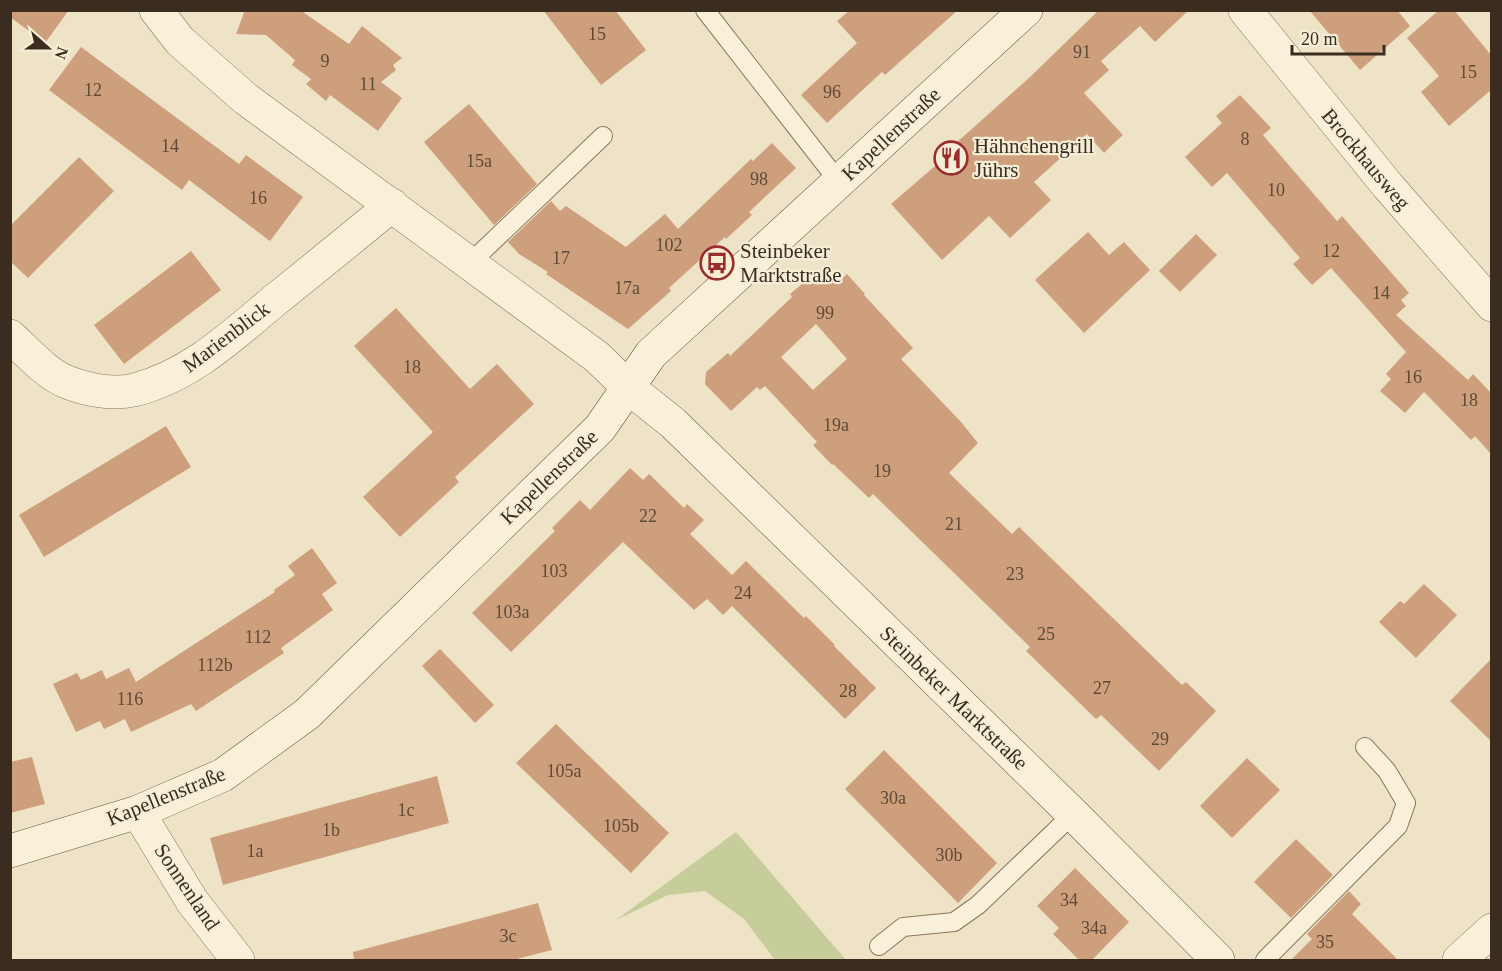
<svg xmlns="http://www.w3.org/2000/svg" width="1502" height="971" viewBox="0 0 1502 971" font-family="Georgia,serif">
<style>
.green{fill:#c6cd9a}
.building{fill:#cd9f7c;fill-rule:evenodd}
.lines{fill:none;stroke-linecap:round;stroke-linejoin:round}
.lane-casing{stroke:#8a755b;stroke-width:20}
.street-casing{stroke:#8a755b;stroke-width:34}
.secondary-casing{stroke:#6c563f;stroke-width:34}
.lane{stroke:#f9f0da;stroke-width:18}
.street{stroke:#f9f0da;stroke-width:33}
.secondary{stroke:#f9f0da;stroke-width:33}
.labels{text-anchor:middle;stroke-width:4.5;stroke-linejoin:round;paint-order:stroke}
.number-label{font-size:18px;fill:#5f4a36}
.street-label{font-size:21px;fill:#3a2d1f;stroke:#f6edd6}
.poi-label{font-size:21px;fill:#3a2d1f;stroke:#f6edd6;text-anchor:start}
</style>
<rect width="100%" height="100%" fill="#eee3c6"/>
<path class="green" d="M 736,832 L 846,960 L 775,960 L 744,919 L 705,891 L 668,895 L 616,920 Z"/>
<path class="building" d="M 10,10 L 69,10 L 45,43 L 10,17 Z
M 245,10 L 300,10 L 349,44 L 362,26 L 402,58 L 393,65 L 396,70 L 381,82 L 402,98 L 378,131 L 330,95 L 326,101 L 306,84 L 311,79 L 292,65 L 295,60 L 266,35 L 236,34 Z
M 543,10 L 615,10 L 646,50 L 601,85 Z
M 850,10 L 958,10 L 885,75 L 882,72 L 827,123 L 801,95 L 857,43 L 837,21 Z
M 1099,10 L 1189,10 L 1155,42 L 1140,26 L 1101,61 L 1109,70 L 1084,93 L 1123,135 L 1113,144 L 1104,153 L 1087,134 L 1034,182 L 1051,200 L 1010,238 L 989,216 L 942,260 L 891,204 L 957,147 L 955,144 L 1029,78 Z
M 1309,10 L 1397,10 L 1410,26 L 1360,70 Z
M 1439,10 L 1454,10 L 1491,55 L 1491,90 L 1449,126 L 1421,92 L 1439,76 L 1407,38 Z
M 81,47 L 239,164 L 246,155 L 303,197 L 270,241 L 189,180 L 182,190 L 49,90 Z
M 1240,95 L 1271,128 L 1263,135 L 1268,141 L 1337,221 L 1342,216 L 1409,293 L 1401,300 L 1406,306 L 1396,315 L 1468,380 L 1473,374 L 1491,393 L 1491,454 L 1475,436 L 1471,440 L 1424,392 L 1405,413 L 1380,391 L 1391,379 L 1386,374 L 1406,352 L 1331,268 L 1312,285 L 1293,264 L 1300,258 L 1227,173 L 1212,187 L 1185,157 L 1222,123 L 1216,116 Z
M 469,104 L 537,184 L 494,225 L 424,142 Z
M 772,143 L 796,168 L 749,212 L 752,215 L 726,239 L 725,237 L 669,288 L 671,291 L 628,329 L 546,274 L 548,272 L 519,254 L 508,242 L 551,201 L 560,211 L 566,206 L 626,247 L 665,214 L 678,229 L 751,159 L 753,161 Z
M 79,157 L 114,191 L 28,278 L 10,261 L 10,226 Z
M 1088,232 L 1109,255 L 1124,242 L 1150,270 L 1084,333 L 1035,280 Z
M 1196,234 L 1217,255 L 1180,292 L 1159,271 Z
M 191,251 L 221,290 L 124,364 L 94,325 Z
M 824,268 L 837,283 L 847,274 L 865,294 L 864,295 L 913,348 L 901,359 L 961,422 L 978,443 L 949,473 L 1012,534 L 1019,527 L 1182,685 L 1186,682 L 1216,711 L 1159,771 L 1101,715 L 1096,719 L 1026,651 L 1030,647 L 873,494 L 869,498 L 833,464 L 832,465 L 813,445 L 817,442 L 765,386 L 760,390 L 757,387 L 731,411 L 705,384 L 706,372 L 728,353 L 730,356 L 792,297 L 790,294 L 808,279 L 810,281 ZM 816,324 L 847,359 L 813,390 L 781,357 Z
M 396,308 L 470,389 L 497,364 L 534,404 L 455,477 L 459,482 L 400,537 L 363,497 L 433,432 L 354,346 Z
M 166,426 L 191,467 L 44,557 L 19,515 Z
M 630,468 L 643,480 L 649,474 L 684,508 L 687,504 L 704,520 L 690,534 L 732,575 L 746,561 L 804,618 L 806,616 L 835,645 L 834,646 L 876,688 L 845,719 L 732,606 L 723,615 L 707,599 L 694,610 L 623,542 L 511,652 L 472,613 L 555,531 L 552,528 L 580,500 L 590,510 Z
M 312,548 L 337,583 L 322,594 L 333,610 L 281,648 L 284,653 L 196,711 L 191,704 L 131,732 L 125,719 L 104,729 L 100,721 L 76,732 L 53,684 L 77,673 L 81,680 L 102,670 L 106,679 L 129,668 L 136,682 L 275,592 L 274,590 L 295,575 L 288,566 Z
M 1424,584 L 1457,615 L 1416,658 L 1379,622 L 1400,601 L 1404,604 Z
M 440,649 L 494,705 L 475,723 L 422,666 Z
M 1491,659 L 1491,741 L 1450,701 Z
M 556,724 L 669,833 L 631,873 L 516,763 Z
M 884,750 L 997,863 L 958,903 L 845,789 Z
M 32,757 L 45,804 L 10,813 L 10,762 Z
M 1247,758 L 1280,790 L 1232,838 L 1200,806 Z
M 437,776 L 449,823 L 223,885 L 210,838 Z
M 1296,839 L 1333,875 L 1291,918 L 1254,882 Z
M 1075,868 L 1129,922 L 1092,960 L 1079,960 L 1053,934 L 1059,928 L 1037,906 Z
M 1349,891 L 1361,904 L 1352,914 L 1398,960 L 1291,960 L 1312,939 L 1307,934 Z
M 538,903 L 552,950 L 513,960 L 354,960 L 353,952 Z"/>
<g class="lines">
<defs>
<path id="lane" d="M 705,10 L 839,182
M 470,263 L 603,136
M 879,946 L 903,927 L 954,922 L 978,905 L 1073,814
M 1265,960 L 1398,826 L 1406,803 L 1387,771 L 1365,747"/>
<path id="street" d="M 156,10 L 180,41 L 246,99 L 597,357 L 629,388
M 1245,10 L 1388,186 L 1492,305
M 10,336 C 27,351 46,374 67,382 C 87,390 113,395 134,390 C 190,376 232,336 275,300 C 314,269 353,237 392,205
M 138,812 L 192,901 L 238,960
M 1459,960 L 1492,930"/>
<path id="secondary" d="M 629,388 L 673,423 L 1073,814 L 1218,960
M 10,851 L 138,812 L 223,775 L 307,714 L 600,428 L 651,354 L 1026,10"/>
</defs>
<use href="#lane" class="lane-casing"/>
<use href="#street" class="street-casing"/>
<use href="#secondary" class="secondary-casing"/>
<use href="#lane" class="lane"/>
<use href="#street" class="street"/>
<use href="#secondary" class="secondary"/>
</g>
<defs>
<symbol id="restaurant-ring" viewBox="-11 -11 22 22"><circle r="9.5" fill="#f6edd6" stroke="#992d2b" stroke-width="1.5"/><path d="M-5-6h1v4h1v-4h1v4h1v-4h1v5L-1.5 .5V6h-2V.5L-5-1ZM5-6V6H3V1.5H1.5Q1.5-4 5-6Z" fill="#992d2b"/></symbol>
<symbol id="bus-ring" viewBox="-11 -11 22 22"><circle r="9.5" fill="#f6edd6" stroke="#992d2b" stroke-width="1.5"/><path d="M-5-6H5V4H4V6H2V4H-2V6H-4V4H-5ZM-3.5-4V0h7V-4ZM-3.5 1.2v1.5H-2V1.2ZM2 1.2v1.5H3.5V1.2Z" fill="#992d2b"/></symbol>
</defs>
<g fill-rule="evenodd">
<use href="#restaurant-ring" x="932" y="139" width="38" height="38"/>
<use href="#bus-ring" x="698" y="244" width="38" height="38"/>
</g>
<g class="labels">
<g class="number-label">
<text x="597" y="40">15</text>
<text x="1082" y="58">91</text>
<text x="325" y="67">9</text>
<text x="1468" y="78">15</text>
<text x="368" y="90">11</text>
<text x="93" y="96">12</text>
<text x="832" y="98">96</text>
<text x="1245" y="145">8</text>
<text x="170" y="152">14</text>
<text x="479" y="167">15a</text>
<text x="759" y="185">98</text>
<text x="1276" y="196">10</text>
<text x="258" y="204">16</text>
<text x="669" y="251">102</text>
<text x="1331" y="257">12</text>
<text x="561" y="264">17</text>
<text x="627" y="294">17a</text>
<text x="1381" y="299">14</text>
<text x="825" y="319">99</text>
<text x="412" y="373">18</text>
<text x="1413" y="383">16</text>
<text x="1469" y="406">18</text>
<text x="836" y="431">19a</text>
<text x="882" y="477">19</text>
<text x="648" y="522">22</text>
<text x="954" y="530">21</text>
<text x="554" y="577">103</text>
<text x="1015" y="580">23</text>
<text x="743" y="599">24</text>
<text x="512" y="618">103a</text>
<text x="1046" y="640">25</text>
<text x="258" y="643">112</text>
<text x="215" y="671">112b</text>
<text x="1102" y="694">27</text>
<text x="848" y="697">28</text>
<text x="130" y="705">116</text>
<text x="1160" y="745">29</text>
<text x="564" y="777">105a</text>
<text x="893" y="804">30a</text>
<text x="406" y="816">1c</text>
<text x="621" y="832">105b</text>
<text x="331" y="836">1b</text>
<text x="255" y="857">1a</text>
<text x="949" y="861">30b</text>
<text x="1069" y="906">34</text>
<text x="1094" y="934">34a</text>
<text x="508" y="942">3c</text>
<text x="1325" y="948">35</text>
</g>
<g class="street-label">
<text transform="translate(891 134) rotate(-43)" y="7">Kapellenstraße</text>
<text transform="translate(1366 159) rotate(50)" y="7">Brockhausweg</text>
<text transform="translate(226 337) rotate(-37)" y="7">Marienblick</text>
<text transform="translate(549 477) rotate(-44)" y="7">Kapellenstraße</text>
<text transform="translate(954 698) rotate(44)" y="7">Steinbeker Marktstraße</text>
<text transform="translate(166 796) rotate(-22)" y="7">Kapellenstraße</text>
<text transform="translate(187 887) rotate(56)" y="7">Sonnenland</text>
</g>
<g class="poi-label">
<text x="974" y="153">Hähnchengrill<tspan x="974" dy="24">Jührs</tspan></text>
<text x="740" y="258">Steinbeker<tspan x="740" dy="24">Marktstraße</tspan></text>
</g>
</g>
<rect width="1502" height="971" fill="none" stroke="#3a2d1f" stroke-width="24"/>
<g transform="translate(48 48) rotate(111)" stroke="#f6edd6" stroke-width="4.5" paint-order="stroke">
<path d="M0-4.5L10 22L0 15L-10 22Z" fill="#3a2d1f"/>
<text y="-9" font-size="16" font-weight="bold" text-anchor="middle" fill="#3a2d1f">N</text>
</g>
<path d="M1292 45v9h92v-9" fill="none" stroke="#3a2d1f" stroke-width="3"/>
<text x="1301" y="45" font-size="18" fill="#3a2d1f" stroke="#f6edd6" stroke-width="4.5" paint-order="stroke">20 m</text>
</svg>
